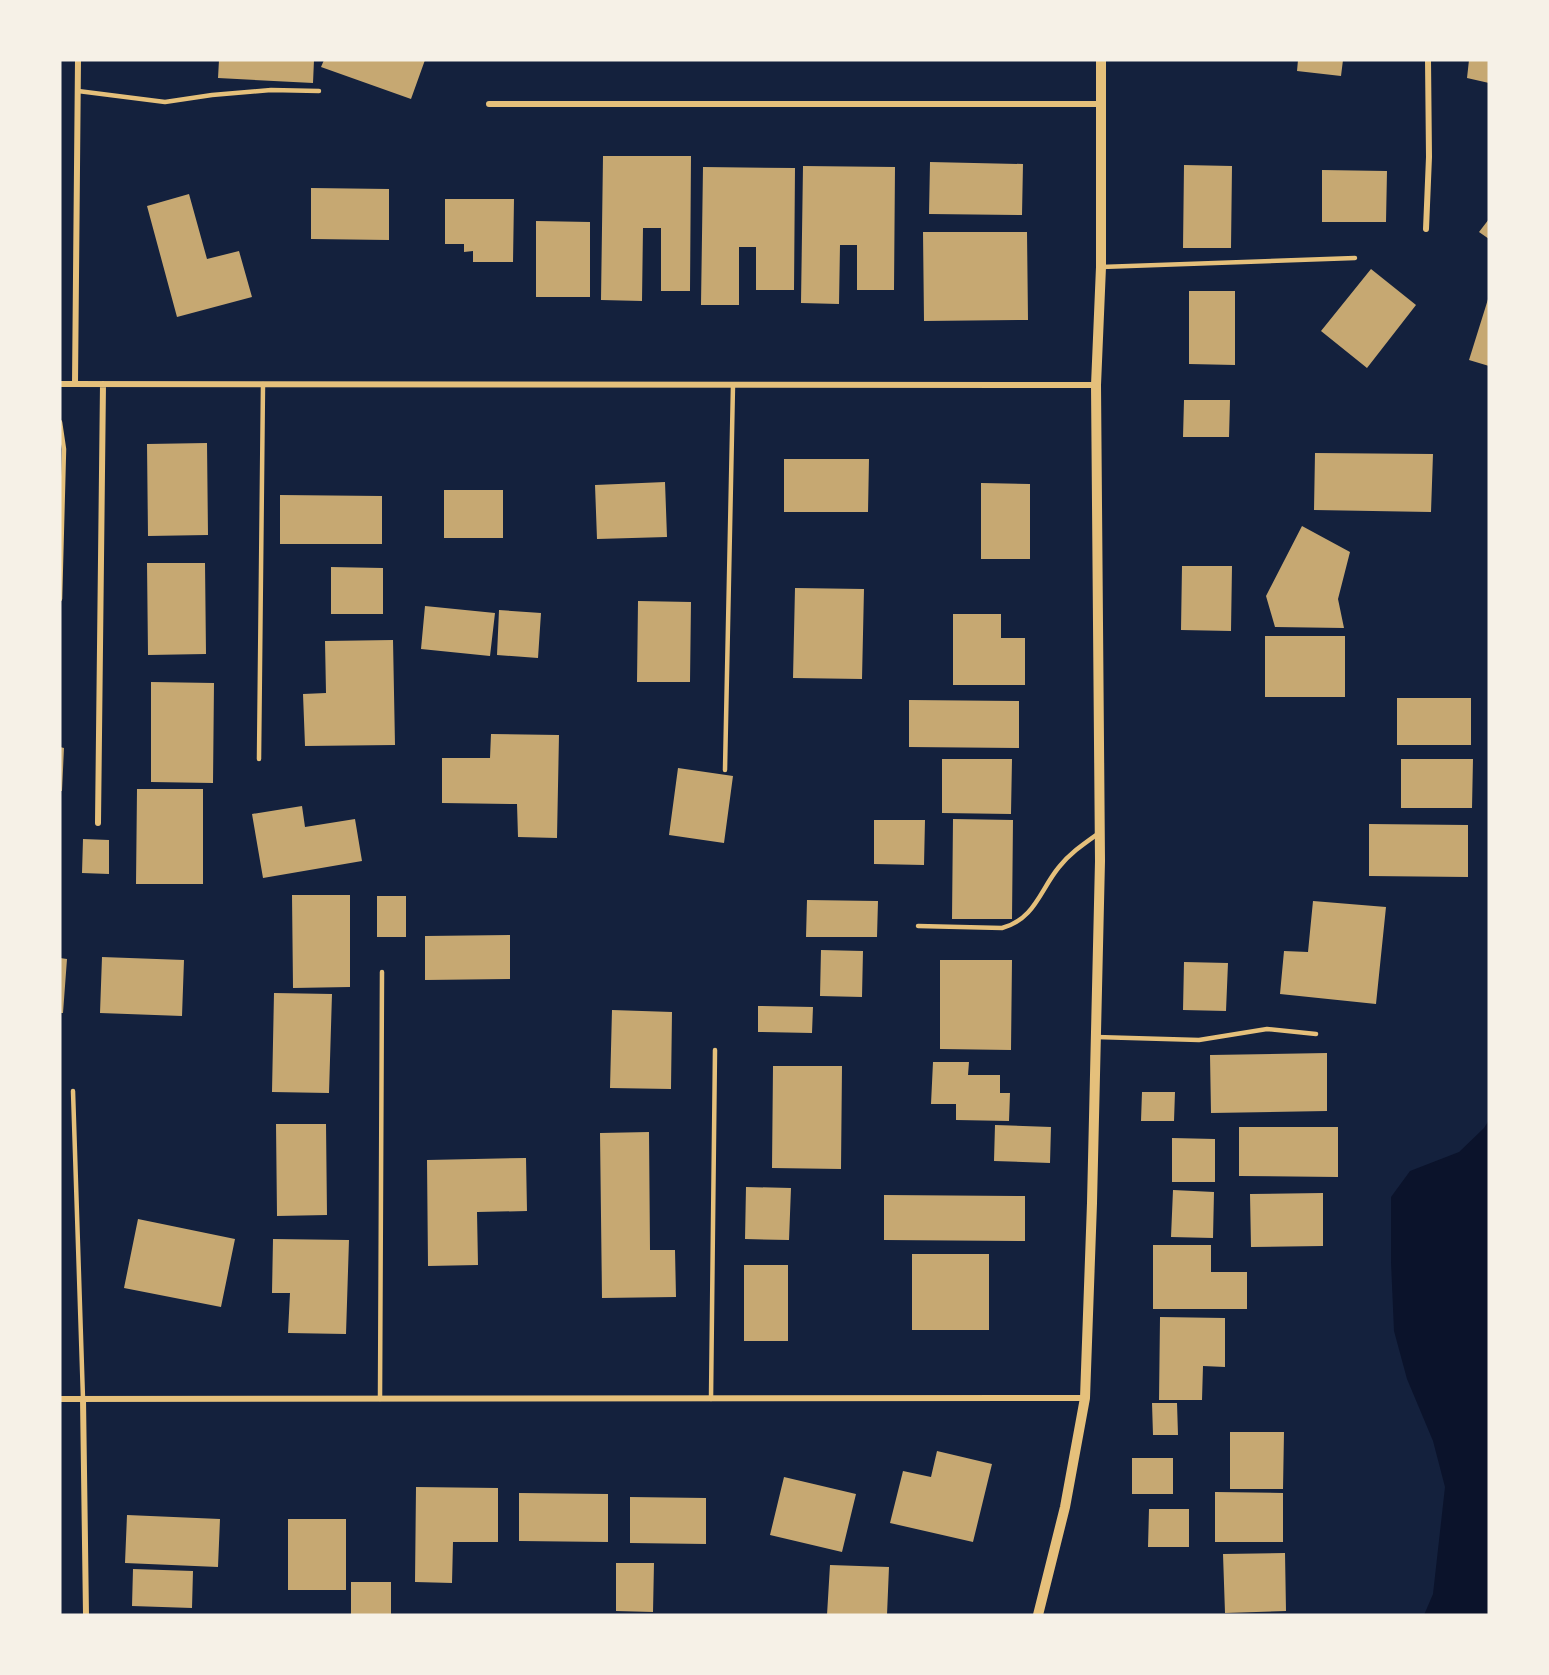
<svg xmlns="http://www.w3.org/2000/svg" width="1549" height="1675" viewBox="0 0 1549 1675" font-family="Signika,sans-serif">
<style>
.water{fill:#0b132b}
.building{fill:#c6a872}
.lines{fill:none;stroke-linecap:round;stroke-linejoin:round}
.service{stroke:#e5c07b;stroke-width:4.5}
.minor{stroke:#e5c07b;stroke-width:6}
.tertiary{stroke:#e5c07b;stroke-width:10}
</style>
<rect width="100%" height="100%" fill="#14213d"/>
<path class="water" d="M 1489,1120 L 1489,1615 L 1424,1615 L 1433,1594 L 1445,1487 L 1433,1441 L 1407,1379 L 1394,1331 L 1391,1262 L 1391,1197 L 1410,1171 L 1459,1152 L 1484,1128 Z"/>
<path class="building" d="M 219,60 L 314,60 L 313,83 L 218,78 Z
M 324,60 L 425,60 L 411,99 L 321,67 Z
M 1298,60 L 1343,60 L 1341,76 L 1297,71 Z
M 1469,60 L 1489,60 L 1489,83 L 1467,78 Z
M 603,156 L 691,156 L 690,291 L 661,291 L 661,228 L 643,228 L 642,301 L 601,300 Z
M 930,162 L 1023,164 L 1022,215 L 929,214 Z
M 1184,165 L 1232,166 L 1231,248 L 1183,248 Z
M 803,166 L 895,167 L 894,290 L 857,290 L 857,245 L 840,245 L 839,304 L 801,303 Z
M 703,167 L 795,168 L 794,290 L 756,290 L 756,247 L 739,247 L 739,305 L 701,305 Z
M 1322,170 L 1387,171 L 1386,222 L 1322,222 Z
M 311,188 L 389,189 L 389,240 L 311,239 Z
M 189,194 L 207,259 L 239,251 L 252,297 L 177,317 L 147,206 Z
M 445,199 L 514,199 L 513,262 L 473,262 L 473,251 L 464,252 L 464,244 L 445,244 Z
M 1489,219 L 1489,239 L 1479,232 Z
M 536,221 L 590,222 L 590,297 L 536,297 Z
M 923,232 L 1027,232 L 1028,320 L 924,321 Z
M 1371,269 L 1416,305 L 1367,368 L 1321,331 Z
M 1189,291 L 1235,291 L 1235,365 L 1189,364 Z
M 1489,296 L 1489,366 L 1469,360 Z
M 1184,400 L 1230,400 L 1229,437 L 1183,437 Z
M 207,443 L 208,535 L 148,536 L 147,444 Z
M 1315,453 L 1433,454 L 1431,512 L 1314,510 Z
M 784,459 L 869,459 L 868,512 L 784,512 Z
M 665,482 L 667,537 L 597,539 L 595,485 Z
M 981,483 L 1030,484 L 1030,559 L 981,559 Z
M 444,490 L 503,490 L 503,538 L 444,538 Z
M 280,495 L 382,496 L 382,544 L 280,544 Z
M 1302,526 L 1350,552 L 1338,599 L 1344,628 L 1275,627 L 1266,596 Z
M 147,563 L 205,563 L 206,654 L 148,655 Z
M 1182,566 L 1232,566 L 1231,631 L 1181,630 Z
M 331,567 L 383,568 L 383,614 L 331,614 Z
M 795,588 L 864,589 L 862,679 L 793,678 Z
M 638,601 L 691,602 L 690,682 L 637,682 Z
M 425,606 L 495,613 L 490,656 L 421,649 Z
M 499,610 L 541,613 L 538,658 L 497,655 Z
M 953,614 L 1001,614 L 1001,638 L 1025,638 L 1025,685 L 953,685 Z
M 1265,636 L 1345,636 L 1345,697 L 1265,697 Z
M 393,640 L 395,745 L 305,746 L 303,694 L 326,693 L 325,641 Z
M 151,682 L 214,683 L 213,783 L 151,782 Z
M 1397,698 L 1471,698 L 1471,745 L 1397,745 Z
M 909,700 L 1019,701 L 1019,748 L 909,747 Z
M 491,734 L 559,735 L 557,838 L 518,837 L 517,804 L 442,803 L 442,758 L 490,758 Z
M 60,747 L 64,748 L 62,791 L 60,791 Z
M 942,759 L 1012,759 L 1011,814 L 942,813 Z
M 1401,759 L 1473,759 L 1472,808 L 1401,808 Z
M 678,768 L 733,776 L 724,843 L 669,835 Z
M 137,789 L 203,789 L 203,884 L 136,884 Z
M 302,806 L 305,827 L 355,819 L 362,861 L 263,878 L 252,814 Z
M 953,819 L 1013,820 L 1012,919 L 952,919 Z
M 874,820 L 925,820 L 924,865 L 874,864 Z
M 1369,824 L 1468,825 L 1468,877 L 1369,876 Z
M 83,839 L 109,840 L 109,874 L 82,873 Z
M 292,895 L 350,895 L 350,987 L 293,988 Z
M 377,896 L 406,896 L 406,937 L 377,937 Z
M 807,900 L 878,901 L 877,937 L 806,937 Z
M 1313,901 L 1386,907 L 1376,1004 L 1280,994 L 1284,951 L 1308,952 Z
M 510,935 L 510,979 L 425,980 L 425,936 Z
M 821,950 L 863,951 L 862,997 L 820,996 Z
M 102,957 L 184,960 L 182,1016 L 100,1013 Z
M 60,958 L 67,959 L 63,1013 L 60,1013 Z
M 940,960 L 1012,960 L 1011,1050 L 940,1049 Z
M 1184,962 L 1228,963 L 1226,1011 L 1183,1010 Z
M 274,993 L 332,994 L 329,1093 L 272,1092 Z
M 758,1006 L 813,1007 L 812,1033 L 758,1032 Z
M 612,1010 L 672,1012 L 671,1089 L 610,1088 Z
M 1327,1053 L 1327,1111 L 1211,1113 L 1210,1055 Z
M 933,1062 L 969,1062 L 968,1075 L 1000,1075 L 1000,1093 L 1010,1093 L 1009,1121 L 956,1120 L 956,1104 L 931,1104 Z
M 773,1066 L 842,1066 L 841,1169 L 772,1168 Z
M 1142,1092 L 1175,1092 L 1174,1121 L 1141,1121 Z
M 276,1124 L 326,1124 L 327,1215 L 277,1216 Z
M 995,1125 L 1051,1127 L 1050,1163 L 994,1161 Z
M 1239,1127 L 1338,1127 L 1338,1177 L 1239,1176 Z
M 649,1132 L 650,1250 L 675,1250 L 676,1297 L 602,1298 L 600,1133 Z
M 1172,1138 L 1215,1139 L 1215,1182 L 1172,1182 Z
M 526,1158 L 527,1211 L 477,1212 L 478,1265 L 428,1266 L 427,1160 Z
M 746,1187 L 791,1188 L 789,1240 L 745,1239 Z
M 1173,1190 L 1214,1192 L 1213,1238 L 1171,1237 Z
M 1323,1193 L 1323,1246 L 1251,1247 L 1250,1194 Z
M 884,1195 L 1025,1196 L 1025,1241 L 884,1240 Z
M 138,1219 L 235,1239 L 221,1307 L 124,1288 Z
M 273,1239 L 349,1240 L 346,1334 L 288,1333 L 290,1293 L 272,1293 Z
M 1153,1245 L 1211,1245 L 1211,1272 L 1247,1272 L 1247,1309 L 1153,1309 Z
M 912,1254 L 989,1254 L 989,1330 L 912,1330 Z
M 744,1265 L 788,1265 L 788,1341 L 744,1341 Z
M 1160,1317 L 1225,1318 L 1225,1367 L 1203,1366 L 1202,1400 L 1159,1400 Z
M 1152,1403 L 1177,1403 L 1178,1435 L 1153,1435 Z
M 1230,1432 L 1284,1432 L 1283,1489 L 1230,1489 Z
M 937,1451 L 992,1464 L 973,1542 L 890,1523 L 903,1471 L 931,1477 Z
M 1132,1458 L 1173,1458 L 1173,1494 L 1132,1494 Z
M 784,1477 L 856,1494 L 842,1552 L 770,1535 Z
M 416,1487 L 498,1488 L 498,1542 L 453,1542 L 452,1583 L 415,1582 Z
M 1215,1492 L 1283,1493 L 1283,1542 L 1215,1542 Z
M 519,1493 L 608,1494 L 608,1542 L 519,1541 Z
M 630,1497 L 706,1498 L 706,1544 L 630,1543 Z
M 1149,1509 L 1189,1509 L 1189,1547 L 1148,1547 Z
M 127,1515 L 220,1519 L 218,1567 L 125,1563 Z
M 288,1519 L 346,1519 L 346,1590 L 288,1590 Z
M 1285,1553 L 1286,1611 L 1225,1613 L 1223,1554 Z
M 616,1563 L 654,1563 L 653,1612 L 616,1611 Z
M 830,1565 L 889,1567 L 887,1615 L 827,1615 Z
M 133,1569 L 193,1571 L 192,1608 L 132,1606 Z
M 351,1582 L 391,1582 L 391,1615 L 351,1615 Z"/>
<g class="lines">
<path class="service" d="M 78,91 L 165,102 L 212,95 L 271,90 L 319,91
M 1101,267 L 1355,258
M 60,422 L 64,449 L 60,599
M 259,759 L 263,384
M 725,770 L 733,385
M 918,926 L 1002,928 C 1035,919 1040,890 1059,867 C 1070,853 1085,843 1099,833
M 1096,1037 L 1199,1040 L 1267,1029 L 1316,1034
M 73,1091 L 83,1399
M 380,1399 L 382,972
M 711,1399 L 715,1050"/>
<path class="minor" d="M 489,104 L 1101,104
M 1426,229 L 1429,157 L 1428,60
M 60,384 L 1096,385
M 75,384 L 78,60
M 98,823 L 103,384
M 60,1399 L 1085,1398
M 83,1399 L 86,1615"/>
<path class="tertiary" d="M 1038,1615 L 1065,1507 L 1085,1398 L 1092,1203 L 1100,861 L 1096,385 L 1101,267 L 1101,60"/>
</g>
<rect width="1549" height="1675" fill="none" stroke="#f6f1e7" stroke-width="123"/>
</svg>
